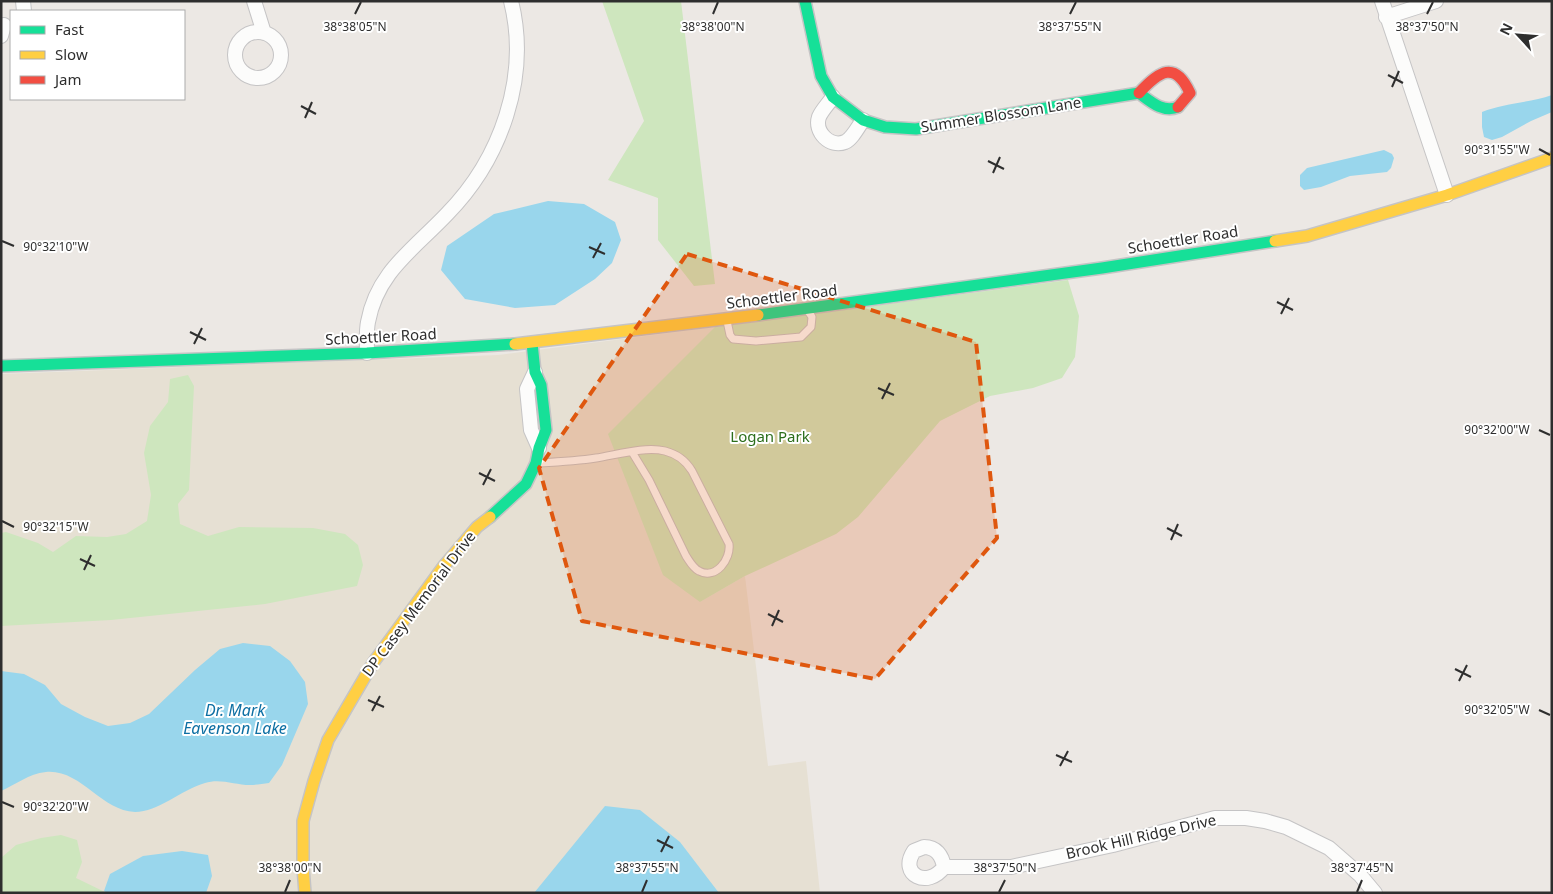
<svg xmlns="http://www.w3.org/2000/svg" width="1553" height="894" viewBox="0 0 1553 894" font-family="'Noto Sans',sans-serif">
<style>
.education{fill:#e6e0d3}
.green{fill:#cee6be}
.water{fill:#99d6ec}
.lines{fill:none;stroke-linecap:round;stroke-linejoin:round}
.lane-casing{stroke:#c5c4c5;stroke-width:9}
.street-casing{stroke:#c5c4c5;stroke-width:16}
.fast-casing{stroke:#c5c4c5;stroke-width:14}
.slow-casing{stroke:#c5c4c5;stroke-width:14}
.jam-casing{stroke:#c5c4c5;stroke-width:14}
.lane{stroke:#fcfcfb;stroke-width:7}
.street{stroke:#fcfcfb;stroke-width:14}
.fast{stroke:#16e098;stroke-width:11}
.slow{stroke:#ffcf43;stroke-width:11}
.jam{stroke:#f24e42;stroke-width:11}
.marked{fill:#df570e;fill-opacity:0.2;stroke:#df570e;stroke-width:4;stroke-dasharray:10 6;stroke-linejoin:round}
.ticks{fill:none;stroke:#2e2e2e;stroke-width:2}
.labels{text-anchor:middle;stroke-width:4;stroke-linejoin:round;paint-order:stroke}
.street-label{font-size:15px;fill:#2e2e2e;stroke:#fff}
.park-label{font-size:15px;fill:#2c6e1b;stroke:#fff}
.water-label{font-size:16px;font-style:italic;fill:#0d6fa3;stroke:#fff}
.ticks-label{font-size:12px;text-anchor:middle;fill:#2e2e2e;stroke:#fff;stroke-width:4;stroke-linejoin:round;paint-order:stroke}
</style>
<rect width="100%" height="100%" fill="#ece8e4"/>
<path class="education" d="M 715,327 L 700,602 L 745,576 L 768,766 L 806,761 L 820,893 L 1,893 L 1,374 L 498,355 Z"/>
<path class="green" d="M 602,1 L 681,1 L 715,284 L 694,286 L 658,240 L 658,198 L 608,180 L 644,121 Z
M 1068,280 L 1079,316 L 1075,357 L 1062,378 L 1033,388 L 990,396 L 940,421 L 858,517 L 836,534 L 745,576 L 700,602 L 663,575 L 608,434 L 715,327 Z
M 188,375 L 194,386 L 189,490 L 178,504 L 180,524 L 208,536 L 239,527 L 313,528 L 345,534 L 358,545 L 363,565 L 357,586 L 265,604 L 111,620 L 1,626 L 1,533 L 6,532 L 38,543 L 53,552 L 76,536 L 107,537 L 126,534 L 147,521 L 151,495 L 144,453 L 150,426 L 168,402 L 170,379 Z
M 61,835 L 77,840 L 82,862 L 76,878 L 107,893 L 1,893 L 1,858 L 16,845 L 41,838 Z"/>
<path class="water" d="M 1552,95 L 1552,112 L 1531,121 L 1502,137 L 1492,140 L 1484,137 L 1482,127 L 1482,112 C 1504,103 1529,103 1552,95 Z
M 1384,150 L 1392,154 L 1394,158 L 1391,168 L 1387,172 L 1350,176 L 1321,187 L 1304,190 L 1300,186 L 1300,175 L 1307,168 Z
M 548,201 L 584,204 L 615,222 L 621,240 L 612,263 L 595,279 L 555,305 L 515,308 L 465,299 L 441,270 L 447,246 L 494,214 Z
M 243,643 L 270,646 L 290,661 L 305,682 L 308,704 L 282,765 L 269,783 C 263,784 256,785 250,785 C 235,785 220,778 205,783 C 181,790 158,812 135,812 C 101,811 81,769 46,772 C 28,774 17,784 1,791 L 1,671 L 24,674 L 45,685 L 61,704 L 85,717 L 108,726 L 130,723 L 149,714 L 195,670 L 220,649 Z
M 605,806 L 640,810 L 680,842 L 719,893 L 534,893 Z
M 182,851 L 208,855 L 212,876 L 206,893 L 107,893 L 104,891 L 110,874 L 143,856 Z"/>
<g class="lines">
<defs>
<path id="lane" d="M 727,321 L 730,335 L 733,339 L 756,341 L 801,337 L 811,327 L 812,317 L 808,311
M 538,463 C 557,462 577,461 596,458 C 616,455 645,446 665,451 C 677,454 686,461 692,471 L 729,544 C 731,559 716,580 699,571 C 693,568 690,562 686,556 L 649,480 L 632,452"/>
<path id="street" d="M 23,1 L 24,11
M 254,1 L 264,33
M 1382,1 L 1447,195
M 1386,17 L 1436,1
M235 55a23 23 0 1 1 46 0a23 23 0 1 1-46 0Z
M 1,36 L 4,25
M 833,97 C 829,103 822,110 819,117 C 814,132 830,148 845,142 C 852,139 858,127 863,120
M 367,353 C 367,343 366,332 368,322 C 377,272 414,249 447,214 C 501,159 530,77 511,1
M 535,372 L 527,389 L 531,430 L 539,448
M 924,847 C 936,847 942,855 944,867 C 928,889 898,875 914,851 Z
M 944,867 L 1011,867 L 1113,845 L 1215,818 L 1246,818 L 1265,821 L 1286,827 L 1329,848 L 1360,875 L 1375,893"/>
<path id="fast" d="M 805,1 L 821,76 L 833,97 L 863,120 L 885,127 L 916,129 L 1139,93 C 1151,102 1163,113 1178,107
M 758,315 L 1102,268 L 1275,241
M 1,366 L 367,353 L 515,344
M 490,517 L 526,484 L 536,463 L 539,448 L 546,430 L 541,385 L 535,372 L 532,343"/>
<path id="slow" d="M 1275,241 L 1307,236 L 1447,195 L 1552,158
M 515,344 L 758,315
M 305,893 L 303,867 L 303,821 L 314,781 L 328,740 L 373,663 L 443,567 L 477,527 L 490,517"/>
<path id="jam" d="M 1139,93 C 1159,71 1175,60 1190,93 L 1178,107"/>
</defs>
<use href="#lane" class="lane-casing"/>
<use href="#street" class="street-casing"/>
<use href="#fast" class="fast-casing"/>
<use href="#slow" class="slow-casing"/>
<use href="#jam" class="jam-casing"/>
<use href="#lane" class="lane"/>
<use href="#street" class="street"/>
<use href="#fast" class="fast"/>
<use href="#slow" class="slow"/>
<use href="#jam" class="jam"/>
</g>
<path class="marked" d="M 687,254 L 976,342 L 997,538 L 875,679 L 582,621 L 539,468 Z"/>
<path class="ticks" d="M 355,14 L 361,2M 713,14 L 718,2M 1070,14 L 1076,2M 1427,14 L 1433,2M 1388,75 L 1403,83M 1392,87 L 1399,71M 301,106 L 316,114M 305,118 L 312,102M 1539,149 L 1550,155M 988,161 L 1004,169M 993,173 L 1000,157M 2,241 L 14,246M 589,247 L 605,254M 593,258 L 601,243M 1277,302 L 1293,310M 1281,314 L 1289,298M 190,332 L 206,340M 194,344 L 202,328M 878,388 L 894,395M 882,399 L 890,383M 1539,430 L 1550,435M 479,473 L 495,481M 483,485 L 491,469M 2,521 L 14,527M 1167,528 L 1182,536M 1171,540 L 1178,524M 80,559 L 95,566M 84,570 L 91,555M 768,614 L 783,622M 772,626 L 779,610M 1455,669 L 1471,677M 1459,681 L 1467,665M 368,700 L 384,707M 1539,710 L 1550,715M 372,711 L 380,696M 1056,755 L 1072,762M 1060,766 L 1068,751M 2,802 L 14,807M 657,840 L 673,848M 661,852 L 669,836M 285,892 L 290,880M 642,892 L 647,880M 999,892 L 1005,880M 1357,892 L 1362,880"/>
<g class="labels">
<g class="street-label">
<text transform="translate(1001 115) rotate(-9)" y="5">Summer Blossom Lane</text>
<text transform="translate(1183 240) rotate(-9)" y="5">Schoettler Road</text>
<text transform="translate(782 297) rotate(-7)" y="5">Schoettler Road</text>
<text transform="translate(381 337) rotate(-3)" y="5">Schoettler Road</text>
<text transform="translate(419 604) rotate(-53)" y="5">DP Casey Memorial Drive</text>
<text transform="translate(1141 837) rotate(-13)" y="5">Brook Hill Ridge Drive</text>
</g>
<g class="park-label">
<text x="770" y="442">Logan Park</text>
</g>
<g class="water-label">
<text x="235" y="716">Dr. Mark<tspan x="235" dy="18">Eavenson Lake</tspan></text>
</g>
</g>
<g class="ticks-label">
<text x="355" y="31">38°38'05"N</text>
<text x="713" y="31">38°38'00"N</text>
<text x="1070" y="31">38°37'55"N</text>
<text x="1427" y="31">38°37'50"N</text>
<text x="1497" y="154">90°31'55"W</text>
<text x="56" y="251">90°32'10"W</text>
<text x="1497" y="434">90°32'00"W</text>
<text x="56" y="531">90°32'15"W</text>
<text x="1497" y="714">90°32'05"W</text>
<text x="56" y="811">90°32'20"W</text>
<text x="290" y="872">38°38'00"N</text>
<text x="647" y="872">38°37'55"N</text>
<text x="1005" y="872">38°37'50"N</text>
<text x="1362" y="872">38°37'45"N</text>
</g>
<rect width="1553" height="894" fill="none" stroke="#2e2e2e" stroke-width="5"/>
<rect x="10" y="10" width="175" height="90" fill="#ffffff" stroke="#ababab"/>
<rect x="20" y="26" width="25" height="8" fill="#16e098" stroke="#ababab"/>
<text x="55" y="35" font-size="15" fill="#2e2e2e">Fast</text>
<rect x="20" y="51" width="25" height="8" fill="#ffcf43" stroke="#ababab"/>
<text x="55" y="60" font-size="15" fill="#2e2e2e">Slow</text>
<rect x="20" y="76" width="25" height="8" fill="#f24e42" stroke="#ababab"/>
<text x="55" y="85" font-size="15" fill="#2e2e2e">Jam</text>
<g transform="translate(1518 35) rotate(296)" stroke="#ffffff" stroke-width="4" paint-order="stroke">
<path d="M0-4L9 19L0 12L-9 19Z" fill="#2e2e2e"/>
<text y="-8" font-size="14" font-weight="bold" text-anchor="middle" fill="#2e2e2e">N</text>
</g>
</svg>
